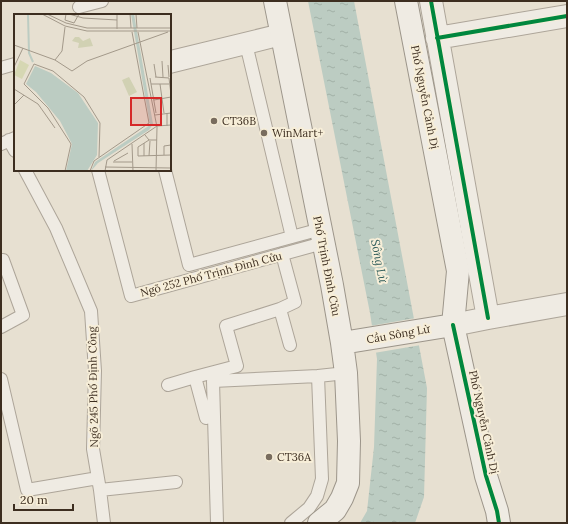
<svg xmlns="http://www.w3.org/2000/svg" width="568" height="524" viewBox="0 0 568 524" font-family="Lora,serif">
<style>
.water{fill:url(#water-ripples)}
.pier{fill:#e7e0d1}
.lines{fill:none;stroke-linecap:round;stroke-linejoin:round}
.lane-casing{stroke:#ada599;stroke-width:14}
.street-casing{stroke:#ada599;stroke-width:24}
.secondary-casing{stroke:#9c958a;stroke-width:24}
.lane{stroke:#efebe3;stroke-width:12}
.street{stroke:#efebe3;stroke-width:22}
.secondary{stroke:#efebe3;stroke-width:22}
.cycleway-casing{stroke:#f7eed8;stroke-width:6}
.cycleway{stroke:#00873e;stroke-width:4}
.poi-dot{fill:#786c5e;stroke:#f7eed8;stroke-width:1.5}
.labels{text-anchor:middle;stroke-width:4;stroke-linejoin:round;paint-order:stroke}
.street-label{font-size:11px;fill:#3d2e20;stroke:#f7eed8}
.poi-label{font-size:11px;fill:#3d2e20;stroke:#f7eed8;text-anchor:start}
.water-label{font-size:12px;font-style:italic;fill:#2f5d5a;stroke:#f7eed8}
.inset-river{fill:none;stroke:#bcccc2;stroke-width:2}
.inset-road{fill:none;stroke:#a3998a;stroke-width:1}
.view{fill:#d62828;fill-opacity:0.15;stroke:#d62828;stroke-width:2}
.inset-edge{fill:none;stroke:#3d2e20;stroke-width:2}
</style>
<defs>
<pattern id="water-ripples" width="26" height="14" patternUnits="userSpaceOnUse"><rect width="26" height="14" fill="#bcccc2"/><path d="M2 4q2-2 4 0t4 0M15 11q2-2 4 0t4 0" fill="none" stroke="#a2b0a6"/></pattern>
</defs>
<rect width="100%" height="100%" fill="#e7e0d1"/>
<path class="water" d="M 308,1 L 354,1 L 427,388 L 424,497 L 415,523 L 360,523 L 367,511 L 374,447 L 377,359 L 370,313 Z"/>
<path class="pier" d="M 416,318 L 421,345 L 374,353 L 370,326 Z"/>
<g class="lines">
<defs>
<path id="lane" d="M 79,7 L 102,1
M 247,48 L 292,237
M 170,57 L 281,30
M 170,67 L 282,39
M 1,68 L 15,64
M 9,140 L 15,151
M 1,144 L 15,138
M 25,170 L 56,228 L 91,311 L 95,371 L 93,449 L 100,490 L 104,523
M 98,170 L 131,296 L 323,243
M 165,170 L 189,265 L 321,229
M 1,260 L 3,260 L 23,315 L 1,327
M 280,309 L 290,345
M 1,379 L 27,490 L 98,478
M 168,385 L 195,377
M 206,418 L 195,377 L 237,366 L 226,326 L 280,309 L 295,302 L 282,254
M 100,490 L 176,482
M 217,523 L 213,381 L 318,376
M 291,523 L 309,508 L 317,496 L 322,479 L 318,376 L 346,373"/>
<path id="street" d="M 431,1 L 488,318
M 437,38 L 567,16
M 453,325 L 488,318 L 567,304"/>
<path id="secondary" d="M 275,1 L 332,285 L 342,343 L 346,373 L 349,441 L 348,483 L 342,498 L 335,510 L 319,523
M 406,1 L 458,271 L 453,325 L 486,476 L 497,511 L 499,523
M 342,343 L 453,325"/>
</defs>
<use href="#lane" class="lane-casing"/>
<use href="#street" class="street-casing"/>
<use href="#secondary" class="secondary-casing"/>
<use href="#lane" class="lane"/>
<use href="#street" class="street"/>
<use href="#secondary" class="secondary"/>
<defs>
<path id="cycleway" d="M 431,1 L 488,318
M 437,38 L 567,16
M 453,325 L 486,476 L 497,511 L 499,523"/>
</defs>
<use href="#cycleway" class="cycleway-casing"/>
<use href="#cycleway" class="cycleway"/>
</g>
<g class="poi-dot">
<circle cx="214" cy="121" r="4"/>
<circle cx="264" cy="133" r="4"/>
<circle cx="269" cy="457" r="4"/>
</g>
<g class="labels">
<g class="street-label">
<text transform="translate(425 97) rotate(79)" y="4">Phố Nguyễn Cảnh Dị</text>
<text transform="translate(327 266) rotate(79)" y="4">Phố Trịnh Đình Cửu</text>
<text transform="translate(211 274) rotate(-15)" y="4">Ngõ 252 Phố Trịnh Đình Cửu</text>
<text transform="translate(398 334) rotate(-10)" y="4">Cầu Sông Lừ</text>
<text transform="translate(93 387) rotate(-91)" y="4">Ngõ 245 Phố Định Công</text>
<text transform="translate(484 422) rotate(78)" y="4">Phố Nguyễn Cảnh Dị</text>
</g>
<g class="poi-label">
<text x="222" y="125">CT36B</text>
<text x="272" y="137">WinMart+</text>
<text x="277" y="461">CT36A</text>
</g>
<g class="water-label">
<text transform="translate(379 261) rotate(79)" y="4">Sông Lừ</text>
</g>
</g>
<g transform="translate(14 14)">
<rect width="157" height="157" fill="#e7e0d1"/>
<path d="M 61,23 L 65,23 L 69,27 L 76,24 L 79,32 L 64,34 L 65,29 L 58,27 ZM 115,63 L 123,78 L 115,82 L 108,66 Z" fill="#d1d1b3"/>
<path d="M 6,46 L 15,51 L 8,65 L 0,61 Z" fill="#d6d7b3"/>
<path d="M 117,0 L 120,0 L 139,110 L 135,116 L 84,149 L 77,157 L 81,148 L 136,111 ZM 21,52 L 37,59 L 64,79 L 84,109 L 83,141 L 73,157 L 52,157 L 58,130 L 46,107 L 22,78 L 12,70 Z" fill="#bcccc2"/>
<path class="inset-river" d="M 14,0 L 15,39 L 19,48"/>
<path class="inset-road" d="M 28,0 L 51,12 L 73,17 L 157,17M 33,0 L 52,9 L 73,14 L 157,14M 52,0 L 51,6 L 60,9 L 65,0M 55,0 L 69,4 L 103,6M 116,0 L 117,14M 122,0 L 123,14M 103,15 L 103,0M 157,17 L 157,63M 124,18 L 143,113 L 142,157M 0,31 L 41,46 L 58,57 L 73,47 L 154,18M 41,46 L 48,37 L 51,13M 148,47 L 149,63M 140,50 L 142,63M 154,51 L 155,63M 0,53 L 9,34M 141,63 L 155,64 L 157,81M 136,64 L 137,70 L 155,70M 137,70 L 142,99M 146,70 L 150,99M 0,75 L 24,90 L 41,114M 140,86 L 157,83M 0,91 L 10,81M 141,101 L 157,99M 153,112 L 153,99M 131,121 L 135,126 L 143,126M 135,126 L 124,133 L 124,142 L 157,141M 118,130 L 119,157M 150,141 L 150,132 L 157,131M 130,142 L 130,129M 135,142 L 136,127M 100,147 L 114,139M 99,148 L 118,148M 91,153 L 157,154M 51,157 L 57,130 L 34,94 L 10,70 L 20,50 L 39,57 L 70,83 L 86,109 L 85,143M 76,157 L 80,147 L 135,109 L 118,18M 91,157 L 93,146 L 143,112 L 157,111"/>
<path class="view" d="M 117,84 L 147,84 L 147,111 L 117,111 Z"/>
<rect width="157" height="157" class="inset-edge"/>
</g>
<rect width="568" height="524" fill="none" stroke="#3d2e20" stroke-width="4"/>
<path d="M14 504v6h59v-6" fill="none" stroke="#3d2e20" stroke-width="2"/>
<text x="20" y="504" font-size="12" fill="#3d2e20" stroke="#f7eed8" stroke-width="3" paint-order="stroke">20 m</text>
</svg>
